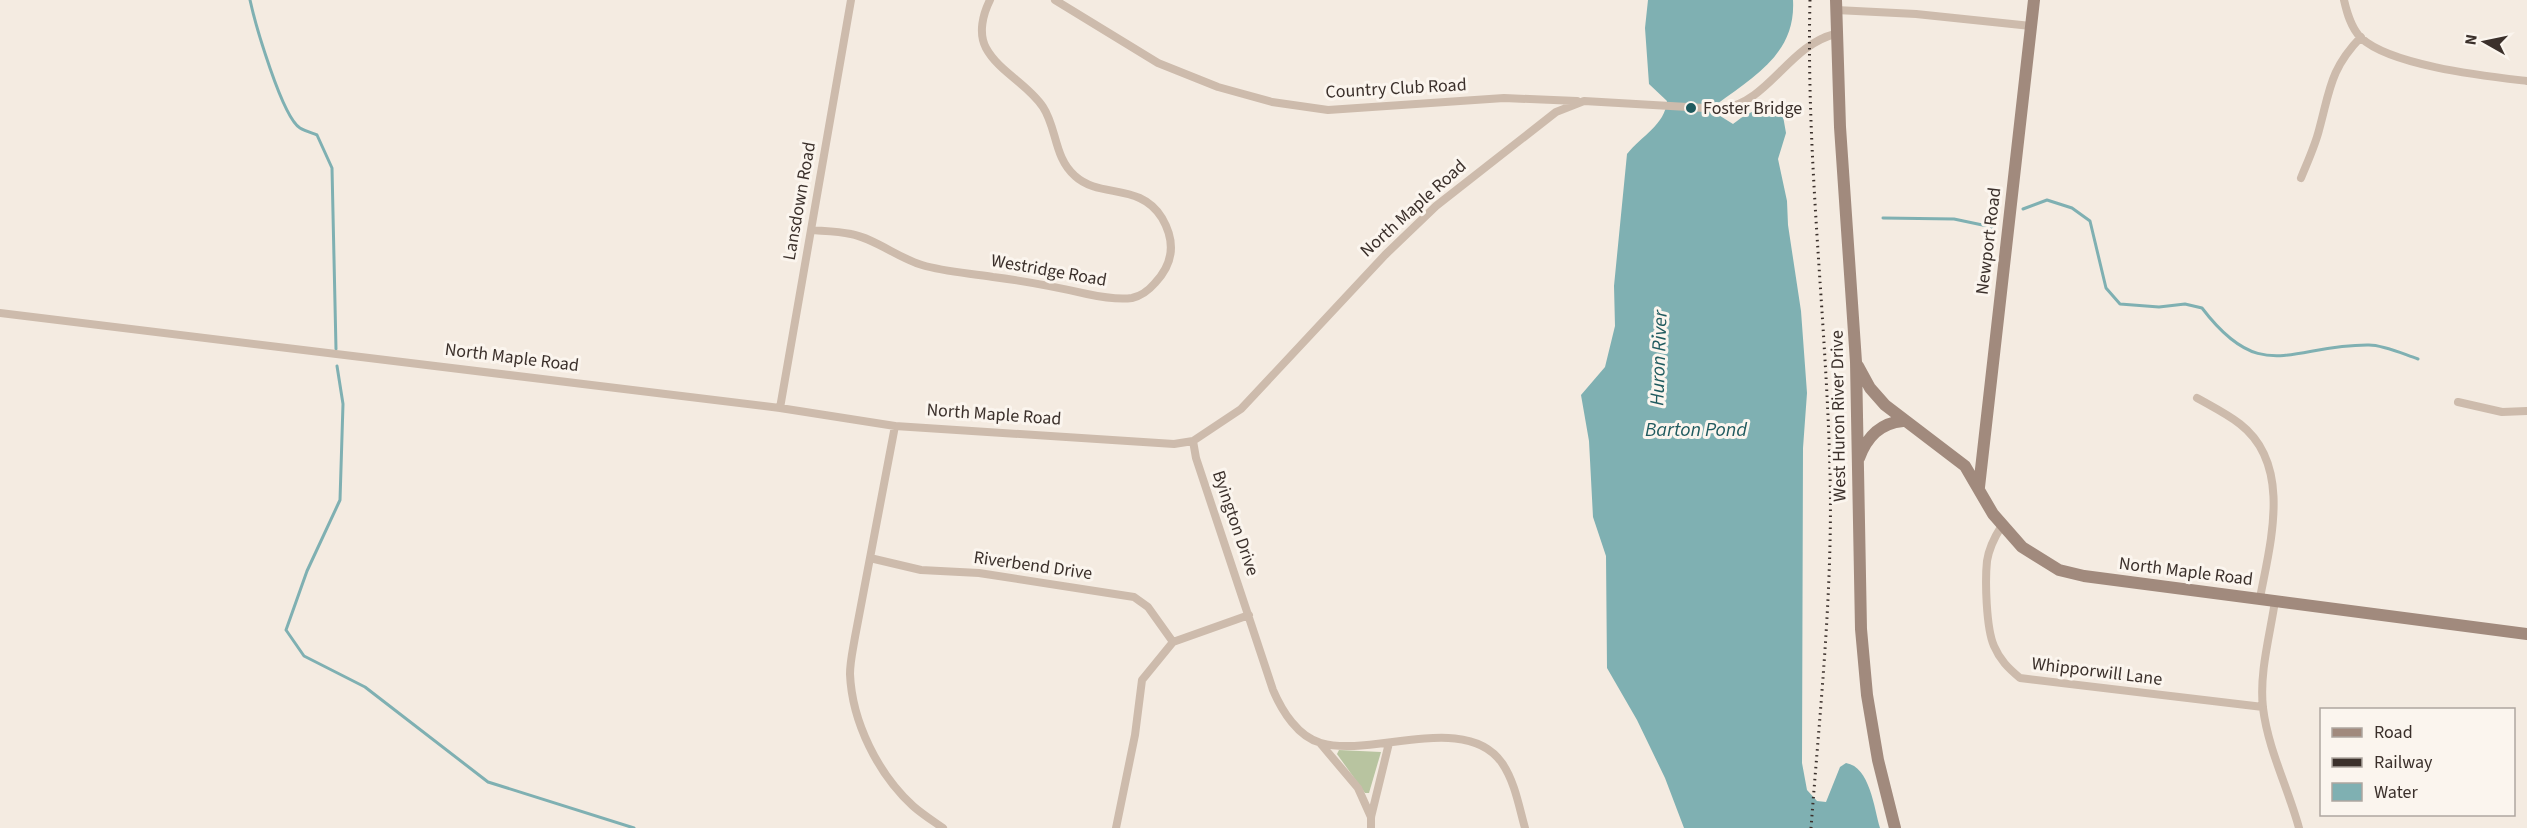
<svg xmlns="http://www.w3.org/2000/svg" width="2527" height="828" viewBox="0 0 2527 828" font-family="'Source Sans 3',sans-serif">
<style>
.green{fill:#b8c4a0}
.water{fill:#7fb0b2}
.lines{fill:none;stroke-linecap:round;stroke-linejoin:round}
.stream{stroke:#7fb0b2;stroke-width:3}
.street{stroke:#cdbbac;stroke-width:8}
.secondary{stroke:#a18a7d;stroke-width:12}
.rail{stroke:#3b302b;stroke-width:3;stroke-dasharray:1.5 4.5;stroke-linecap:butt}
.poi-dot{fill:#1f5a5e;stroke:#fbf5ee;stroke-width:2}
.labels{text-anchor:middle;stroke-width:6;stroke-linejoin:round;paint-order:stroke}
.street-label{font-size:18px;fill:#3b302b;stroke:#fbf5ee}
.poi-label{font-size:18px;fill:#3b302b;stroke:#fbf5ee;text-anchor:start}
.water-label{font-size:20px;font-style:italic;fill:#1f5a5e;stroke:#fbf5ee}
</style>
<rect width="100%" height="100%" fill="#f4ebe1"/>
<path class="green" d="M 1339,750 L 1381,752 L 1369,793 L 1365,793 L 1337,754 Z"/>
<path class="water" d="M 1648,0 L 1793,0 C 1796,53 1755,76 1717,104 L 1717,114 L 1733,124 C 1751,110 1762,105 1783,116 L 1786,133 L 1778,159 L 1787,201 L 1788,225 L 1801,311 L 1807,393 L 1803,448 L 1802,763 L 1807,790 L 1817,801 L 1826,802 L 1840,767 L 1846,763 C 1870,767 1874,808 1880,828 L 1684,828 L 1665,778 L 1637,720 L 1607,668 L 1606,556 L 1593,517 L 1589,441 L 1581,395 L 1605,367 L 1615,326 L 1614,286 L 1627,154 C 1641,136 1665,125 1667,101 L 1649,84 L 1645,28 Z"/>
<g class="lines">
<path class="stream" d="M 250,0 C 255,23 282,117 300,128 C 305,131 312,133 317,135 L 332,168 L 336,349
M 2023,209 L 2047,200 L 2072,208 L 2090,221 L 2106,288 L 2120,304 L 2159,307 L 2185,304 L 2202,308 C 2262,387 2292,344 2369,345 C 2384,345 2403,354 2418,359
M 1883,218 L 1954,219 L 1992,227
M 337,366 L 343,404 L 340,500 L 307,571 L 286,630 L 304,656 L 365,687 L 488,782 L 634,828"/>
<path class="street" d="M 1055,0 L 1158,63 L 1218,87 L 1272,102 L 1328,110 L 1504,98 L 1577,101
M 2344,0 C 2347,13 2351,28 2361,38 C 2392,66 2485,76 2527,81
M 1836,10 L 1916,14 L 2031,26
M 2301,178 C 2307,163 2315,146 2319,130 C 2330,90 2330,69 2361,37
M 811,230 C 824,231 838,231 851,234 C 876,239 898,258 922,265 C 945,272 969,273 993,277 C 1025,281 1056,287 1087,294 C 1101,297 1117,300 1132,298 C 1141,296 1149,290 1155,283 C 1173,264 1176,242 1162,218 C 1140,182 1100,199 1075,176 C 1054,158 1057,128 1043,107 C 1028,84 999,72 986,48 C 978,33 983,14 990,0
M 0,313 L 780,408 L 895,426 L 1174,444 L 1193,441 L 1241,409 L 1385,255 L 1436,206 L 1556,112 L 1584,101 L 1722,109 C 1770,101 1788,46 1835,34
M 2197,398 C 2211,406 2227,414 2240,424 C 2293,465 2270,544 2260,598
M 2458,402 L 2502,412 L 2527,411
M 780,408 L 851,0
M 895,426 L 855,637 C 853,649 850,662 850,674 C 852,722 878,774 913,806 C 922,814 933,821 943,828
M 1193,441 L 1196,458 L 1273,690 C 1282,711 1298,737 1321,743 C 1372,758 1466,711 1502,763 C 1515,782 1519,807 1525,828
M 2001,527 C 1994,538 1989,548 1987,561 C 1985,580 1986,628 1994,646 C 2000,660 2008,668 2020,678 L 2263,707
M 870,558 L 921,570 L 979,573 L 1134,597 L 1148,607 L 1173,642
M 2275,601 C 2270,635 2259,673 2263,708 C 2268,749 2288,788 2299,828
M 1320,743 L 1358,788 L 1371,817
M 1116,828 L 1135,735 L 1142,680 L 1173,642 L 1249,615
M 1371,828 L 1371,817 L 1389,743"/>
<path class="secondary" d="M 1836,0 L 1840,127 L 1856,362 L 1861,629 L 1867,695 L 1878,760 L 1895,828
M 1858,366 L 1870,388 L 1885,405 L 1965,466 L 1993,514 L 2022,547 L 2059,570 L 2084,576 L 2527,634
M 1859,458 C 1867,437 1880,423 1903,421
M 1979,487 L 2034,0"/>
<path class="rail" d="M 1810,0 C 1806,157 1826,314 1830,471 C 1833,590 1820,709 1811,828"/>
</g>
<circle class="poi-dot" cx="1691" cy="108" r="6"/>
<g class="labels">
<g class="street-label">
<text transform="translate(1396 88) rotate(-3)" y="6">Country Club Road</text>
<text transform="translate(799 201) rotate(-80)" y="6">Lansdown Road</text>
<text transform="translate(1413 208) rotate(-42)" y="6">North Maple Road</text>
<text transform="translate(1988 241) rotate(-83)" y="6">Newport Road</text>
<text transform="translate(1049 270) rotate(10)" y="6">Westridge Road</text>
<text transform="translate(512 357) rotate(7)" y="6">North Maple Road</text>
<text transform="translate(994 414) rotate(4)" y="6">North Maple Road</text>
<text transform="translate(1838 416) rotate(-91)" y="6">West Huron River Drive</text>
<text transform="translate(1236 523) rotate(71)" y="6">Byington Drive</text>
<text transform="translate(1033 565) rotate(8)" y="6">Riverbend Drive</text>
<text transform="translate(2186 571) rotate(7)" y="6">North Maple Road</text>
<text transform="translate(2097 671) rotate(7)" y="6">Whipporwill Lane</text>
</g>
<g class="poi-label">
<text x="1703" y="114">Foster Bridge</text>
</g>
<g class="water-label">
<text transform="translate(1658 358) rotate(-88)" y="7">Huron River</text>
<text x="1696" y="436">Barton Pond</text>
</g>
</g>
<rect x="2320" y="708" width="195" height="108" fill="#fbf5ee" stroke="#aea6a0" stroke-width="1.5"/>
<rect x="2332" y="728" width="30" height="9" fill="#a18a7d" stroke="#aea6a0" stroke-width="1.5"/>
<text x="2374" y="738" font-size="18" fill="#3b302b">Road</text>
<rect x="2332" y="758" width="30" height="9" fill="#3b302b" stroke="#aea6a0" stroke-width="1.5"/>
<text x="2374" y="768" font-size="18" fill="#3b302b">Railway</text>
<rect x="2332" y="783" width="30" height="18" fill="#7fb0b2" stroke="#aea6a0" stroke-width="1.5"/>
<text x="2374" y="798" font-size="18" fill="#3b302b">Water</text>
<g transform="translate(2485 42) rotate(279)" stroke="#fbf5ee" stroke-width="4.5" paint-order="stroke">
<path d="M0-4.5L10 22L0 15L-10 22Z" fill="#3b302b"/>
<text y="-9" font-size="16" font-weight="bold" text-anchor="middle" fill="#3b302b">N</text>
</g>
</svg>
